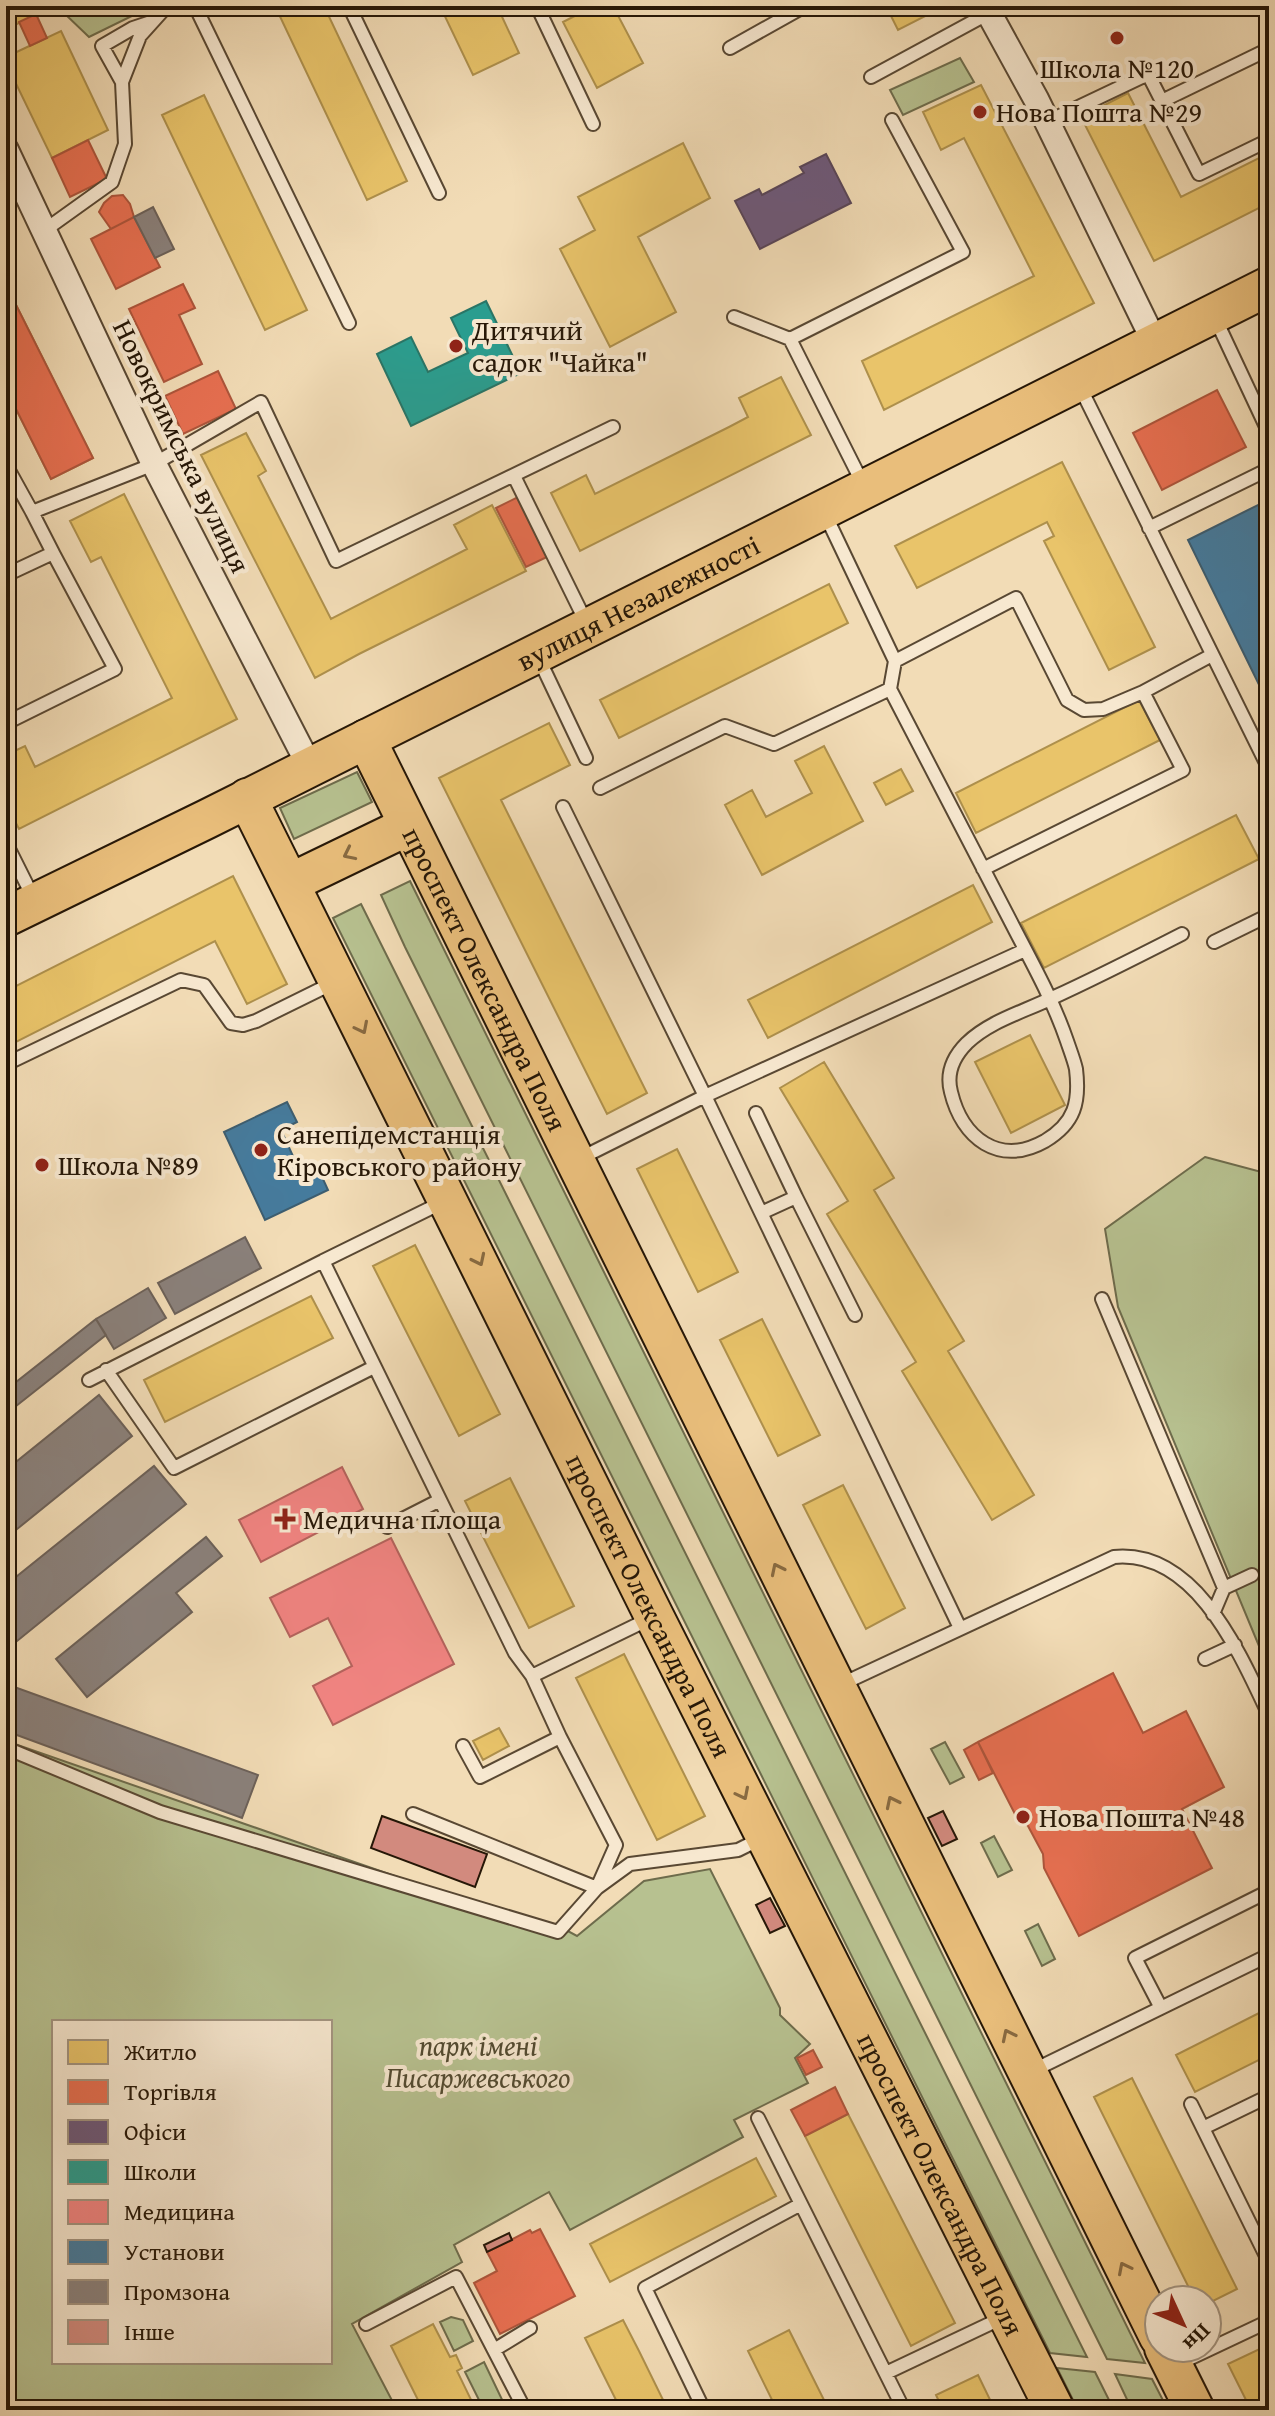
<svg xmlns="http://www.w3.org/2000/svg" width="1275" height="2416" viewBox="0 0 1275 2416" font-family="'Gentium Book Plus',serif">
<style>
.green{fill:#b7c190;stroke:#6e6c4c;stroke-width:2;fill-rule:evenodd}
.homes{fill:#e9c46a;stroke:#ae904c;stroke-width:2}
.shops{fill:#e76f51;stroke:#ad553b;stroke-width:2}
.offices{fill:#6d597a;stroke:#584558;stroke-width:2}
.schools{fill:#2a9d8f;stroke:#297566;stroke-width:2}
.health{fill:#f28482;stroke:#b5635d;stroke-width:2}
.public{fill:#457b9d;stroke:#3c5d70;stroke-width:2}
.industry{fill:#8a817c;stroke:#6c6159;stroke-width:2}
.building{fill:#d28a7e;stroke:#261707;stroke-width:2}
.lines{fill:none;stroke-linecap:round;stroke-linejoin:round}
.lane-casing{stroke:#594833;stroke-width:16}
.street-casing{stroke:#594833;stroke-width:28}
.primary-casing{stroke:#261707;stroke-width:42}
.lane{stroke:#f7e8d0;stroke-width:12}
.street{stroke:#f7e8d0;stroke-width:24}
.primary{stroke:#e9be7b;stroke-width:38}
.oneway{stroke:#886a41}
.poi-dot{fill:#8f2418;stroke:#f7e8d0;stroke-width:3}
.labels{text-anchor:middle;stroke-width:8;stroke-linejoin:round;paint-order:stroke}
.poi-label{font-size:28px;fill:#261707;stroke:#f7e8d0;text-anchor:start}
.street-label{font-size:28px;fill:#261707;stroke:#f7e8d0}
.park-label{font-size:28px;font-style:italic;fill:#524a30;stroke:#f7e8d0}
</style>
<rect width="100%" height="100%" fill="#f2dcb6"/>
<filter id="stains"><feTurbulence type="fractalNoise" baseFrequency=".0025" numOctaves="4"/><feColorMatrix values="0 0 0 0 .2 0 0 0 0 .09 0 0 0 0 .02 0 0 0 .5 -.17"/></filter>
<radialGradient id="worn" r=".72"><stop offset=".6" stop-color="#630" stop-opacity="0"/><stop offset="1" stop-color="#630" stop-opacity=".3"/></radialGradient>
<path class="green" d="M 80,6 L 137,6 L 140,12 L 89,37 L 65,14 Z
M 960,58 L 974,82 L 903,115 L 890,90 Z
M 357,772 L 372,802 L 294,839 L 280,808 Z
M 410,881 L 1145,2363 L 1107,2359 L 405,947 L 381,895 Z
M 361,904 L 1087,2357 L 1050,2353 L 333,918 Z
M 1205,1157 L 1269,1174 L 1269,1670 L 1118,1307 L 1105,1229 Z
M 6,1741 L 530,1923 L 566,1930 L 577,1936 L 644,1881 L 710,1869 L 780,2008 L 780,2015 L 810,2044 L 795,2058 L 808,2083 L 734,2120 L 743,2137 L 570,2230 L 549,2192 L 454,2245 L 462,2262 L 352,2324 L 397,2410 L 6,2410 ZM 54,2022 L 330,2022 L 330,2362 L 54,2362 Z
M 945,1742 L 964,1777 L 950,1784 L 931,1749 Z
M 994,1836 L 1012,1870 L 998,1877 L 981,1843 Z
M 1038,1924 L 1055,1959 L 1042,1966 L 1025,1931 Z
M 451,2317 L 463,2320 L 473,2341 L 454,2351 L 440,2322 Z
M 484,2362 L 507,2410 L 484,2410 L 465,2372 Z
M 1057,2368 L 1095,2372 L 1114,2410 L 1078,2410 Z
M 1115,2374 L 1152,2379 L 1168,2410 L 1132,2410 Z"/>
<path class="homes" d="M 6,6 L 54,6 L 15,25 Z
M 275,6 L 324,6 L 407,181 L 367,200 Z
M 440,6 L 497,6 L 519,53 L 473,75 Z
M 594,6 L 613,6 L 643,63 L 597,88 L 563,22 Z
M 886,6 L 935,6 L 937,10 L 898,30 Z
M 61,31 L 108,130 L 52,158 L 6,63 L 6,57 Z
M 981,85 L 1094,303 L 884,410 L 862,361 L 1034,276 L 964,138 L 941,150 L 923,112 Z
M 1128,93 L 1181,197 L 1269,153 L 1269,203 L 1154,261 L 1081,117 Z
M 204,95 L 307,310 L 265,330 L 162,115 Z
M 683,143 L 710,198 L 638,237 L 676,312 L 610,347 L 560,249 L 595,230 L 578,197 Z
M 6,285 L 93,458 L 51,479 L 6,389 Z
M 781,377 L 811,435 L 580,551 L 551,493 L 586,475 L 595,494 L 729,427 L 748,417 L 739,398 Z
M 246,433 L 266,471 L 258,476 L 331,619 L 467,549 L 454,525 L 492,505 L 526,571 L 359,654 L 315,678 L 201,455 Z
M 1062,462 L 1155,647 L 1109,670 L 1044,541 L 1054,536 L 1047,522 L 917,588 L 895,546 Z
M 124,494 L 237,719 L 19,829 L 6,804 L 6,755 L 25,746 L 35,767 L 172,698 L 101,557 L 91,562 L 70,521 Z
M 829,584 L 848,623 L 619,738 L 600,700 Z
M 1139,700 L 1160,740 L 976,833 L 956,793 Z
M 549,723 L 570,765 L 501,800 L 647,1093 L 607,1114 L 439,778 Z
M 824,746 L 863,821 L 762,875 L 725,805 L 752,790 L 766,817 L 812,793 L 795,761 Z
M 901,769 L 913,791 L 886,805 L 874,783 Z
M 1236,815 L 1259,859 L 1044,968 L 1021,923 Z
M 233,876 L 287,984 L 247,1004 L 215,941 L 16,1042 L 6,1021 L 6,991 Z
M 973,885 L 992,922 L 768,1038 L 748,1000 Z
M 1030,1035 L 1065,1105 L 1011,1133 L 975,1062 Z
M 824,1062 L 894,1178 L 874,1190 L 964,1341 L 948,1351 L 1034,1495 L 992,1520 L 902,1371 L 916,1362 L 827,1214 L 848,1201 L 780,1088 Z
M 677,1149 L 738,1272 L 698,1292 L 637,1169 Z
M 415,1245 L 500,1414 L 459,1436 L 373,1266 Z
M 311,1296 L 333,1338 L 165,1422 L 144,1380 Z
M 762,1319 L 820,1435 L 778,1456 L 720,1340 Z
M 510,1478 L 574,1606 L 529,1628 L 465,1501 Z
M 843,1485 L 905,1608 L 866,1629 L 803,1505 Z
M 624,1654 L 705,1816 L 657,1840 L 576,1678 Z
M 499,1728 L 509,1746 L 483,1760 L 473,1741 Z
M 1269,2008 L 1269,2055 L 1195,2092 L 1176,2055 Z
M 1132,2078 L 1237,2289 L 1207,2304 L 1207,2300 L 1195,2300 L 1094,2097 Z
M 848,2114 L 955,2323 L 911,2346 L 805,2136 Z
M 756,2158 L 776,2196 L 610,2282 L 590,2244 Z
M 623,2320 L 639,2351 L 668,2410 L 621,2410 L 585,2338 Z
M 433,2324 L 450,2357 L 456,2355 L 462,2368 L 457,2371 L 476,2410 L 423,2410 L 391,2346 Z
M 789,2330 L 829,2410 L 777,2410 L 748,2351 Z
M 1268,2345 L 1269,2410 L 1251,2410 L 1228,2364 Z
M 978,2375 L 995,2410 L 943,2410 L 936,2395 Z"/>
<path class="shops" d="M 36,14 L 47,38 L 30,46 L 19,22 Z
M 88,140 L 107,179 L 70,197 L 52,158 Z
M 123,195 L 130,204 L 134,217 L 111,229 L 99,212 L 104,203 L 112,196 Z
M 134,217 L 160,267 L 116,289 L 91,239 Z
M 183,284 L 195,308 L 179,315 L 202,364 L 164,382 L 129,309 Z
M 6,285 L 93,458 L 51,479 L 6,389 Z
M 218,371 L 236,409 L 183,434 L 165,396 Z
M 1217,390 L 1246,447 L 1162,490 L 1133,433 Z
M 518,497 L 549,556 L 526,567 L 496,508 Z
M 1113,1673 L 1143,1733 L 1186,1711 L 1224,1787 L 1182,1809 L 1212,1868 L 1079,1936 L 1044,1868 L 1043,1854 L 1028,1826 L 1016,1816 L 978,1742 Z
M 978,1742 L 993,1773 L 979,1780 L 964,1750 Z
M 813,2050 L 822,2067 L 806,2075 L 797,2058 Z
M 835,2087 L 848,2114 L 805,2136 L 791,2110 Z
M 540,2229 L 575,2296 L 500,2334 L 474,2283 L 497,2271 L 487,2252 L 530,2230 L 532,2233 Z"/>
<path class="offices" d="M 826,154 L 851,203 L 760,249 L 735,201 L 759,189 L 762,195 L 804,173 L 800,167 Z"/>
<path class="schools" d="M 486,301 L 521,373 L 411,426 L 377,354 L 411,337 L 428,372 L 468,353 L 451,318 Z"/>
<path class="health" d="M 342,1467 L 363,1509 L 261,1562 L 239,1520 Z
M 391,1538 L 454,1664 L 333,1725 L 313,1686 L 352,1666 L 328,1618 L 290,1637 L 270,1598 Z"/>
<path class="public" d="M 1266,501 L 1269,508 L 1269,705 L 1188,540 Z
M 287,1102 L 297,1122 L 281,1130 L 302,1176 L 318,1168 L 328,1190 L 265,1220 L 224,1132 Z"/>
<path class="industry" d="M 153,207 L 174,249 L 155,258 L 134,217 Z
M 245,1237 L 261,1268 L 175,1314 L 158,1283 Z
M 148,1288 L 166,1318 L 114,1349 L 96,1319 Z
M 96,1319 L 106,1335 L 6,1414 L 6,1390 Z
M 99,1395 L 132,1436 L 6,1538 L 6,1470 Z
M 154,1466 L 186,1504 L 6,1650 L 6,1585 Z
M 206,1537 L 222,1556 L 176,1593 L 192,1612 L 87,1697 L 56,1659 Z
M 6,1684 L 258,1775 L 242,1818 L 6,1731 Z"/>
<path class="building" d="M 943,1811 L 957,1839 L 942,1846 L 928,1818 Z
M 382,1816 L 487,1854 L 475,1887 L 371,1848 Z
M 770,1898 L 785,1926 L 770,1933 L 756,1905 Z
M 509,2233 L 512,2240 L 487,2252 L 484,2245 Z"/>
<g class="lines">
<defs>
<path id="lane" d="M 195,6 L 349,323
M 349,6 L 439,193
M 537,6 L 593,124
M 730,48 L 805,6
M 871,77 L 989,13
M 122,82 L 102,46 L 133,28 L 151,22
M 1162,101 L 1269,49
M 1047,122 L 1148,74 L 1199,174 L 1269,140
M 45,230 L 112,182 L 125,144 L 122,82 L 140,36 L 167,6
M 734,317 L 790,339 L 864,486
M 1216,320 L 1269,433
M 790,339 L 963,252 L 892,120
M 1079,385 L 1269,769
M 6,465 L 32,512 L 154,464 L 261,402 L 336,561 L 613,427
M 514,476 L 587,624
M 32,512 L 53,553
M 825,514 L 895,661 L 1016,598 L 1067,700 L 1084,710 L 1103,709 L 1143,692 L 1212,655
M 1149,528 L 1269,469
M 6,575 L 53,553 L 115,669 L 6,723
M 539,659 L 586,758
M 890,689 C 931,768 972,847 1013,926 C 1032,963 1053,1000 1067,1041 C 1070,1050 1074,1060 1076,1069 C 1080,1102 1075,1123 1045,1141 C 999,1167 962,1138 951,1092 C 946,1073 953,1057 967,1043 C 990,1021 1023,1012 1052,998 C 1096,978 1139,956 1182,934
M 600,788 L 725,726 L 774,744 L 890,689 L 895,661
M 563,807 L 705,1096 L 960,1628
M 6,843 L 33,897
M 983,869 L 1183,770 L 1143,692
M 1214,942 L 1269,915
M 6,1064 L 181,980 L 204,985 L 231,1023 L 243,1025 L 256,1021 L 333,983
M 756,1113 L 796,1197 L 761,1213
M 579,1159 L 705,1096 L 1025,950
M 796,1197 L 855,1315
M 445,1201 L 323,1261 L 515,1653 L 532,1676 L 560,1737 L 616,1845 L 597,1888
M 1102,1299 L 1224,1588 L 1213,1614
M 106,1370 L 174,1468 L 374,1367
M 89,1380 L 323,1261
M 387,1527 L 440,1500
M 1224,1588 L 1252,1575
M 1205,1659 L 1235,1645
M 532,1676 L 651,1618
M 842,1684 L 1114,1557 C 1196,1549 1240,1654 1269,1715
M 463,1746 L 480,1777 L 560,1737
M 6,1748 L 160,1812 L 558,1932 L 597,1888 L 630,1864 L 738,1850 L 762,1838
M 413,1814 L 597,1888
M 1161,2008 L 1135,1958 L 1269,1891
M 1030,2072 L 1269,1955
M 1191,2104 L 1269,2262
M 758,2118 L 904,2410
M 1203,2128 L 1269,2096
M 366,2324 L 456,2277 L 525,2410
M 494,2350 L 530,2328
M 1178,2364 L 1269,2321
M 886,2373 L 1002,2318
M 704,2410 L 645,2288 L 801,2204"/>
<path id="street" d="M 985,6 L 1036,99 L 1155,343
M 6,150 L 154,464 L 310,767"/>
<g id="primary">
<path id="s1" d="M 366,739 L 1159,2337"/>
<path id="s2" d="M 247,798 L 654,1616 L 1055,2410"/>
<path d="M 290,883 L 408,826"/>
<path id="s3" d="M 6,917 L 207,819 L 1269,286"/>
<path d="M 1164,2348 L 1195,2410"/>
</g>
</defs>
<use href="#lane" class="lane-casing"/>
<use href="#street" class="street-casing"/>
<use href="#primary" class="primary-casing"/>
<use href="#lane" class="lane"/>
<use href="#street" class="street"/>
<use href="#primary" class="primary"/>
</g>
<defs><path id="oneway-chevron" d="M-2-3.5L2.5 0L-2 3.5" fill="none" stroke-width="1.6" stroke-linecap="round" stroke-linejoin="round" transform="scale(2)"/></defs>
<g class="oneway">
<use href="#oneway-chevron" transform="translate(349 854) rotate(154)"/>
<use href="#oneway-chevron" transform="translate(362 1028) rotate(63)"/>
<use href="#oneway-chevron" transform="translate(479 1260) rotate(64)"/>
<use href="#oneway-chevron" transform="translate(777 1569) rotate(-116)"/>
<use href="#oneway-chevron" transform="translate(743 1794) rotate(63)"/>
<use href="#oneway-chevron" transform="translate(892 1802) rotate(-116)"/>
<use href="#oneway-chevron" transform="translate(1008 2035) rotate(-116)"/>
<use href="#oneway-chevron" transform="translate(1124 2268) rotate(-117)"/>
</g>
<g class="poi-dot">
<circle cx="1117" cy="38" r="8"/>
<circle cx="980" cy="112" r="8"/>
<circle cx="456" cy="346" r="8"/>
<circle cx="261" cy="1150" r="8"/>
<circle cx="42" cy="1165" r="8"/>
<path d="M281 1507h8v8h8v8h-8v8h-8v-8h-8v-8h8z"/>
<circle cx="1023" cy="1817" r="8"/>
</g>
<g class="labels">
<g class="poi-label">
<text x="1117" y="78" text-anchor="middle">Школа №120</text>
<text x="996" y="122">Нова Пошта №29</text>
<text x="472" y="340">Дитячий<tspan x="472" dy="32">садок "Чайка"</tspan></text>
<text x="277" y="1144">Санепідемстанція<tspan x="277" dy="32">Кіровського району</tspan></text>
<text x="58" y="1175">Школа №89</text>
<text x="303" y="1529">Медична площа</text>
<text x="1039" y="1827">Нова Пошта №48</text>
</g>
<g class="street-label">
<text transform="translate(182 446) rotate(64)" y="10">Новокримська вулиця</text>
<text dy="10" stroke="none"><textPath href="#s3" startOffset="706">вулиця Незалежності</textPath></text>
<text dy="10" stroke="none"><textPath href="#s1" startOffset="268">проспект Олександра Поля</textPath></text>
<text dy="10" stroke="none"><textPath href="#s2" startOffset="902">проспект Олександра Поля</textPath></text>
<text dy="10" stroke="none"><textPath href="#s2" startOffset="1550">проспект Олександра Поля</textPath></text>
</g>
<g class="park-label">
<text x="478" y="2055">парк імені<tspan x="478" dy="32">Писаржевського</tspan></text>
</g>
</g>
<rect width="1275" height="2416" fill="none" stroke="#f2dcb6" stroke-width="32"/>
<rect x="8" y="8" width="1259" height="2400" fill="none" stroke="#261707" stroke-width="4"/>
<rect x="16" y="16" width="1243" height="2384" fill="none" stroke="#261707" stroke-width="2"/>
<rect x="52" y="2020" width="280" height="344" fill="#f7e8d0" stroke="#a39480" stroke-width="2"/>
<rect x="68" y="2040" width="40" height="24" fill="#e9c46a" stroke="#a39480" stroke-width="2"/>
<text x="124" y="2060" font-size="24" fill="#261707">Житло</text>
<rect x="68" y="2080" width="40" height="24" fill="#e76f51" stroke="#a39480" stroke-width="2"/>
<text x="124" y="2100" font-size="24" fill="#261707">Торгівля</text>
<rect x="68" y="2120" width="40" height="24" fill="#6d597a" stroke="#a39480" stroke-width="2"/>
<text x="124" y="2140" font-size="24" fill="#261707">Офіси</text>
<rect x="68" y="2160" width="40" height="24" fill="#2a9d8f" stroke="#a39480" stroke-width="2"/>
<text x="124" y="2180" font-size="24" fill="#261707">Школи</text>
<rect x="68" y="2200" width="40" height="24" fill="#f28482" stroke="#a39480" stroke-width="2"/>
<text x="124" y="2220" font-size="24" fill="#261707">Медицина</text>
<rect x="68" y="2240" width="40" height="24" fill="#457b9d" stroke="#a39480" stroke-width="2"/>
<text x="124" y="2260" font-size="24" fill="#261707">Установи</text>
<rect x="68" y="2280" width="40" height="24" fill="#8a817c" stroke="#a39480" stroke-width="2"/>
<text x="124" y="2300" font-size="24" fill="#261707">Промзона</text>
<rect x="68" y="2320" width="40" height="24" fill="#d28a7e" stroke="#a39480" stroke-width="2"/>
<text x="124" y="2340" font-size="24" fill="#261707">Інше</text>
<g transform="translate(1183 2324) rotate(134)"><circle r="38" fill="#f7e8d0" stroke="#a39480" stroke-width="2"/>
<path d="M0-6L14 30L0 20L-14 30Z" fill="#8f2418"/>
<text y="-12" font-size="22" font-weight="bold" text-anchor="middle" fill="#261707">Пн</text>
</g>
<rect width="100%" height="100%" filter="url(#stains)"/>
<rect width="100%" height="100%" fill="url(#worn)"/>
</svg>
